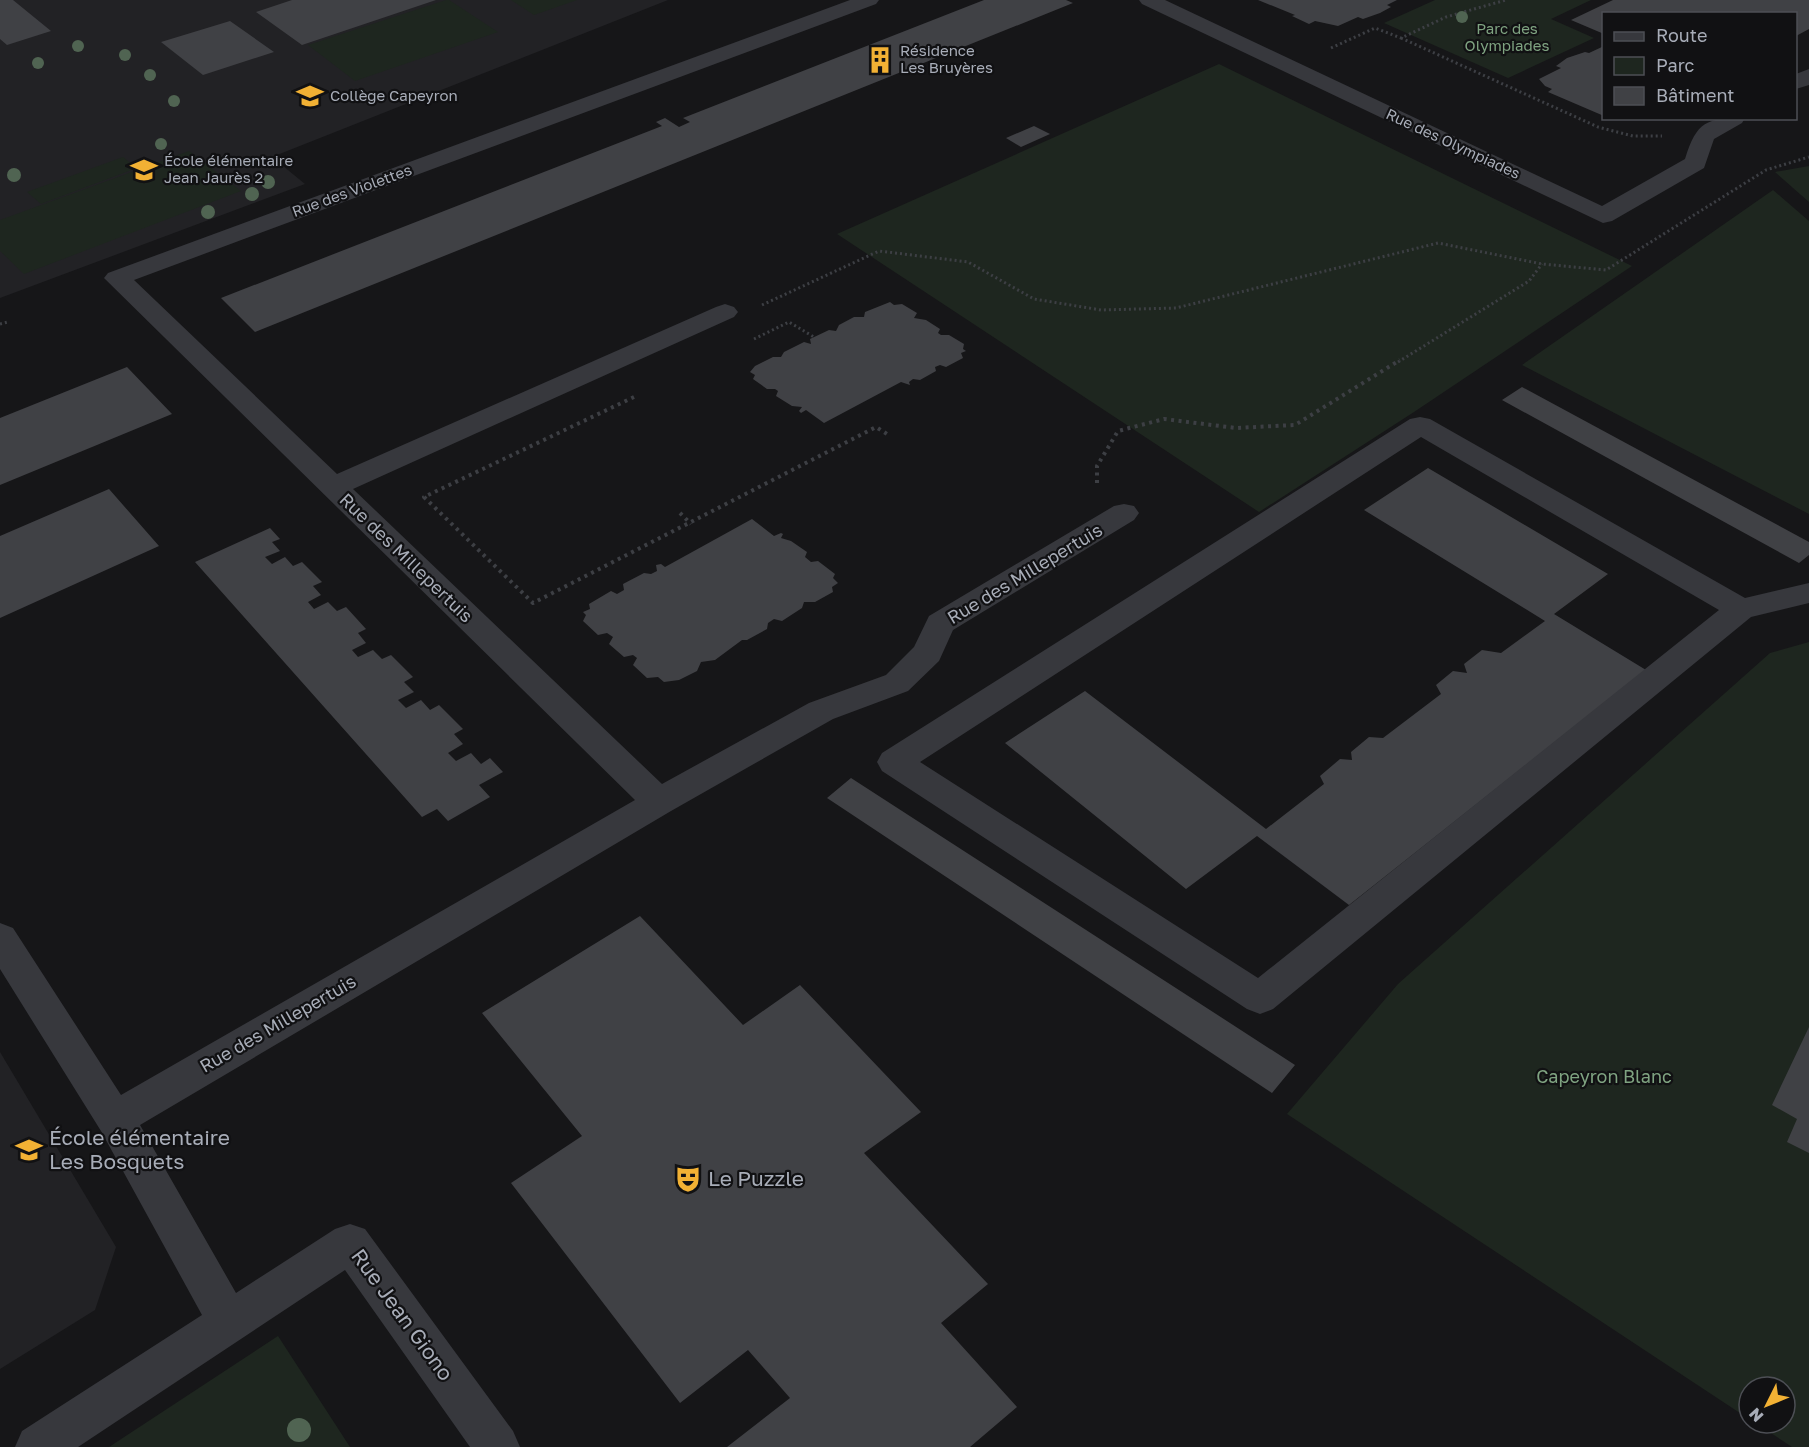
<svg xmlns="http://www.w3.org/2000/svg" width="1809" height="1447" viewBox="0 0 1809 1447" font-family="'Golos Text',sans-serif">
<style>
.built{fill:#222225}
.green{fill:#1e261f}
.building{fill:#404145}
.lines{fill:none;stroke-linecap:round;stroke-linejoin:round}
.path-far1{stroke:#3d3f44;stroke-width:3;stroke-dasharray:2 3;stroke-linecap:butt}
.path{stroke:#3d3f44;stroke-width:4;stroke-dasharray:3 4.5;stroke-linecap:butt}
.minor{fill:#37383d;fill-rule:evenodd}
.tree{fill:#506452}
.labels{text-anchor:middle;stroke-width:4.5;stroke-linejoin:round;paint-order:stroke}
.far-park-label{font-size:15px;fill:#7fa381;stroke:#111113}
.far-poi-label{font-size:15px;fill:#a8adb8;stroke:#111113;text-anchor:start}
.far-street-label{font-size:15px;fill:#a8adb8;stroke:#111113}
.street-label{font-size:18px;fill:#a8adb8;stroke:#111113}
.park-label{font-size:18px;fill:#7fa381;stroke:#111113}
.near-poi-label{font-size:21px;fill:#a8adb8;stroke:#111113;text-anchor:start}
.near-street-label{font-size:21px;fill:#a8adb8;stroke:#111113}
</style>
<rect width="100%" height="100%" fill="#161618"/>
<path class="built" d="M 0,0 L 668,0 L 272,157 L 305,184 L 0,298 Z
M 0,1052 L 116,1247 L 95,1310 L 0,1369 Z"/>
<path class="green" d="M 446,0 L 449,0 L 498,32 L 355,81 L 308,45 Z
M 511,0 L 577,0 L 534,15 Z
M 1435,0 L 1591,0 L 1551,19 L 1594,38 L 1508,78 L 1384,23 Z
M 1219,64 L 1632,266 L 1414,412 L 1259,512 L 837,234 Z
M 189,151 L 241,191 L 24,274 L 0,251 L 0,220 Z
M 123,157 L 137,168 L 41,204 L 27,192 Z
M 1809,166 L 1809,202 L 1775,172 Z
M 1773,190 L 1809,221 L 1809,514 L 1522,365 Z
M 1809,642 L 1809,1447 L 1792,1447 L 1756,1423 L 1785,1423 L 1785,1387 L 1749,1387 L 1749,1419 L 1287,1114 L 1398,984 L 1770,653 Z
M 278,1336 L 350,1447 L 109,1447 Z"/>
<path class="building" d="M 0,0 L 13,0 L 51,31 L 7,45 L 0,39 Z
M 292,0 L 436,0 L 302,45 L 256,12 Z
M 984,0 L 1066,0 L 1073,3 L 255,332 L 221,298 L 662,126 L 656,122 L 665,118 L 679,127 L 690,122 L 683,118 Z
M 1258,0 L 1397,0 L 1387,5 L 1391,7 L 1380,13 L 1363,19 L 1358,17 L 1338,26 L 1315,21 L 1309,24 L 1292,16 L 1295,15 Z
M 1613,0 L 1809,0 L 1809,29 L 1796,36 L 1796,14 L 1604,14 L 1604,34 L 1571,20 Z
M 230,21 L 274,52 L 203,75 L 161,42 Z
M 1604,46 L 1604,116 L 1548,92 L 1552,89 L 1545,86 L 1539,79 L 1561,68 L 1556,66 L 1567,58 L 1585,52 L 1589,53 Z
M 1034,126 L 1050,134 L 1021,147 L 1006,138 Z
M 890,302 L 894,305 L 902,304 L 917,313 L 914,318 L 926,320 L 940,329 L 938,333 L 941,335 L 949,335 L 964,344 L 963,349 L 966,351 L 961,353 L 963,358 L 946,367 L 940,365 L 935,367 L 936,371 L 920,380 L 913,379 L 909,382 L 910,385 L 901,382 L 824,423 L 806,410 L 801,413 L 799,411 L 802,407 L 792,406 L 776,396 L 778,391 L 775,389 L 767,389 L 753,379 L 755,375 L 750,372 L 755,366 L 773,357 L 781,357 L 784,352 L 804,342 L 811,344 L 810,339 L 829,330 L 836,331 L 839,325 L 854,317 L 864,317 L 865,312 Z
M 127,367 L 172,414 L 0,485 L 0,418 Z
M 1522,387 L 1809,542 L 1809,555 L 1799,563 L 1502,400 Z
M 1428,468 L 1608,574 L 1554,614 L 1646,670 L 1349,905 L 1257,836 L 1186,889 L 1005,743 L 1085,691 L 1266,829 L 1324,784 L 1320,776 L 1340,759 L 1352,760 L 1351,752 L 1369,737 L 1383,738 L 1441,694 L 1436,685 L 1453,671 L 1467,673 L 1464,664 L 1482,650 L 1501,653 L 1545,621 L 1364,510 Z
M 109,489 L 159,546 L 0,618 L 0,536 Z
M 752,519 L 774,536 L 781,533 L 783,534 L 781,538 L 791,541 L 807,552 L 805,557 L 811,562 L 818,561 L 835,574 L 833,578 L 838,583 L 832,587 L 833,592 L 815,602 L 804,602 L 802,608 L 782,621 L 774,619 L 768,623 L 767,629 L 747,640 L 742,640 L 715,660 L 701,662 L 697,671 L 679,680 L 664,682 L 658,677 L 647,678 L 633,665 L 637,658 L 633,655 L 624,657 L 609,644 L 613,637 L 607,633 L 598,635 L 583,621 L 586,615 L 583,612 L 590,609 L 589,604 L 611,591 L 617,594 L 624,590 L 623,584 L 644,573 L 651,574 L 657,571 L 656,565 L 661,564 L 665,567 Z
M 270,528 L 280,539 L 272,542 L 280,551 L 265,557 L 272,564 L 285,557 L 293,566 L 302,562 L 322,582 L 313,586 L 321,595 L 308,602 L 314,609 L 328,602 L 337,611 L 346,607 L 366,629 L 358,633 L 366,643 L 352,650 L 358,657 L 373,650 L 382,659 L 391,655 L 413,677 L 404,682 L 414,692 L 398,700 L 406,708 L 421,700 L 430,710 L 439,705 L 463,729 L 454,734 L 463,744 L 448,753 L 456,761 L 471,753 L 481,764 L 490,758 L 503,772 L 479,785 L 490,797 L 448,821 L 437,809 L 422,817 L 195,562 Z
M 851,778 L 967,853 L 1295,1065 L 1272,1093 L 827,798 Z
M 640,916 L 743,1025 L 800,985 L 921,1112 L 864,1153 L 988,1284 L 941,1323 L 1017,1407 L 970,1447 L 727,1447 L 790,1398 L 748,1350 L 680,1403 L 511,1183 L 582,1136 L 482,1013 Z
M 1809,1027 L 1809,1153 L 1787,1142 L 1797,1119 L 1772,1105 Z"/>
<g class="lines">
<path class="path-far1" d="M 1401,38 L 1598,127 L 1633,136 L 1662,136
M 1331,48 L 1375,28 L 1401,38 L 1446,17 L 1506,0
M 762,305 L 879,251 L 968,262 L 1034,299 L 1101,310 L 1176,308 L 1438,243 L 1542,264 L 1606,270 L 1766,170 L 1809,157
M 0,324 L 8,322
M 754,339 L 789,322 L 814,337
M 1398,362 L 1529,281 L 1542,264"/>
<path class="path" d="M 634,397 L 424,497 L 533,603 L 876,427 L 887,434
M 1097,483 L 1097,466 L 1118,431 L 1164,419 L 1236,428 L 1295,425 L 1400,360
M 680,513 L 691,524"/>
<path class="minor" d="M 850,0 L 879,0 L 876,4 L 134,280 L 337,474 L 716,307 L 725,304 L 734,307 L 738,312 L 734,317 L 353,489 L 662,784 L 809,703 L 886,675 L 914,647 L 929,616 L 1114,506 L 1124,504 L 1134,506 L 1139,513 L 1134,520 L 953,630 L 939,661 L 908,691 L 833,719 L 671,811 L 140,1125 L 236,1293 L 335,1229 L 350,1224 L 365,1229 L 513,1431 L 520,1447 L 470,1447 L 345,1270 L 78,1447 L 15,1447 L 22,1431 L 202,1315 L 101,1131 L 0,969 L 0,923 L 13,928 L 121,1095 L 635,800 L 104,278 L 108,273 Z
M 1139,0 L 1165,0 L 1602,206 L 1685,159 C 1697,121 1706,118 1745,118 L 1742,123 L 1714,139 L 1704,168 L 1612,221 L 1603,223 L 1142,4 Z
M 1809,69 L 1809,85 L 1796,89 L 1796,74 Z
M 1420,417 L 1430,419 L 1745,598 L 1809,583 L 1809,603 L 1751,617 L 1273,1009 L 1260,1014 L 1247,1009 L 882,771 L 877,762 L 882,753 L 1410,419 ZM 1421,437 L 1719,610 L 1258,978 L 920,762 Z"/>
</g>
<g class="tree">
<circle cx="1462" cy="17" r="6"/>
<circle cx="78" cy="46" r="6"/>
<circle cx="125" cy="55" r="6"/>
<circle cx="38" cy="63" r="6"/>
<circle cx="150" cy="75" r="6"/>
<circle cx="174" cy="101" r="6"/>
<circle cx="161" cy="144" r="6"/>
<circle cx="14" cy="175" r="7"/>
<circle cx="268" cy="182" r="7"/>
<circle cx="252" cy="194" r="7"/>
<circle cx="208" cy="212" r="7"/>
<circle cx="299" cy="1430" r="12"/>
</g>
<defs>
<symbol id="building-bare" viewBox="-9 -9 18 18"><path d="M-4-6H4V6H1V3H-1V6H-4ZM-2.5-4.3h1.7v1.8h-1.7ZM.8-4.3h1.7v1.8H.8ZM-2.5-1h1.7V.8h-1.7ZM.8-1h1.7V.8H.8Z" fill="#f2b134" stroke="#111113" stroke-width="2.5" paint-order="stroke"/></symbol>
<symbol id="school-bare" viewBox="-9 -9 18 18"><path d="M0-5L7-2L0 1L-7-2ZM-4 1L0 2.5L4 1V4Q0 6-4 4Z" fill="#f2b134" stroke="#111113" stroke-width="2.5" paint-order="stroke"/></symbol>
<symbol id="theatre-bare" viewBox="-9 -9 18 18"><path d="M-5-5.5Q0-4 5-5.5V0Q5 5 0 6Q-5 5-5 0ZM-3.3-2.5H-1v1.5H-3.3ZM1-2.5H3.3v1.5H1ZM-2.8 1Q0 5.5 2.8 1Z" fill="#f2b134" stroke="#111113" stroke-width="2.5" paint-order="stroke"/></symbol>
</defs>
<g fill-rule="evenodd">
<use href="#building-bare" x="861" y="41" width="38" height="38"/>
<use href="#school-bare" x="291" y="77" width="38" height="38"/>
<use href="#school-bare" x="125" y="151" width="38" height="38"/>
<use href="#school-bare" x="10" y="1131" width="38" height="38"/>
<use href="#theatre-bare" x="669" y="1160" width="38" height="38"/>
</g>
<g class="labels">
<g class="far-park-label">
<text x="1507" y="34">Parc des<tspan x="1507" dy="17">Olympiades</tspan></text>
</g>
<g class="far-poi-label">
<text x="900" y="56">Résidence<tspan x="900" dy="17">Les Bruyères</tspan></text>
<text x="330" y="101">Collège Capeyron</text>
<text x="164" y="166">École élémentaire<tspan x="164" dy="17">Jean Jaurès 2</tspan></text>
</g>
<g class="far-street-label">
<text transform="translate(1453 144) rotate(25)" y="5">Rue des Olympiades</text>
<text transform="translate(352 191) rotate(-20)" y="5">Rue des Violettes</text>
</g>
<g class="street-label">
<text transform="translate(406 558) rotate(44)" y="6">Rue des Millepertuis</text>
<text transform="translate(1025 574) rotate(-31)" y="6">Rue des Millepertuis</text>
<text transform="translate(278 1024) rotate(-30)" y="6">Rue des Millepertuis</text>
</g>
<g class="park-label">
<text x="1604" y="1083">Capeyron Blanc</text>
</g>
<g class="near-poi-label">
<text x="49" y="1145">École élémentaire<tspan x="49" dy="24">Les Bosquets</tspan></text>
<text x="708" y="1186">Le Puzzle</text>
</g>
<g class="near-street-label">
<text transform="translate(402 1315) rotate(54)" y="7">Rue Jean Giono</text>
</g>
</g>
<rect x="1602" y="12" width="195" height="108" fill="#111113" stroke="#4d4f55" stroke-width="1.5"/>
<rect x="1614" y="32" width="30" height="9" fill="#37383d" stroke="#4d4f55" stroke-width="1.5"/>
<text x="1656" y="42" font-size="18" fill="#a8adb8">Route</text>
<rect x="1614" y="57" width="30" height="18" fill="#1e261f" stroke="#4d4f55" stroke-width="1.5"/>
<text x="1656" y="72" font-size="18" fill="#a8adb8">Parc</text>
<rect x="1614" y="87" width="30" height="18" fill="#404145" stroke="#4d4f55" stroke-width="1.5"/>
<text x="1656" y="102" font-size="18" fill="#a8adb8">Bâtiment</text>
<g transform="translate(1767 1405) rotate(227)"><circle r="28" fill="#111113" stroke="#4d4f55" stroke-width="1.5"/>
<path d="M0-4.5L10 22L0 15L-10 22Z" fill="#f2b134"/>
<text y="-9" font-size="16" font-weight="bold" text-anchor="middle" fill="#a8adb8">N</text>
</g>
</svg>
